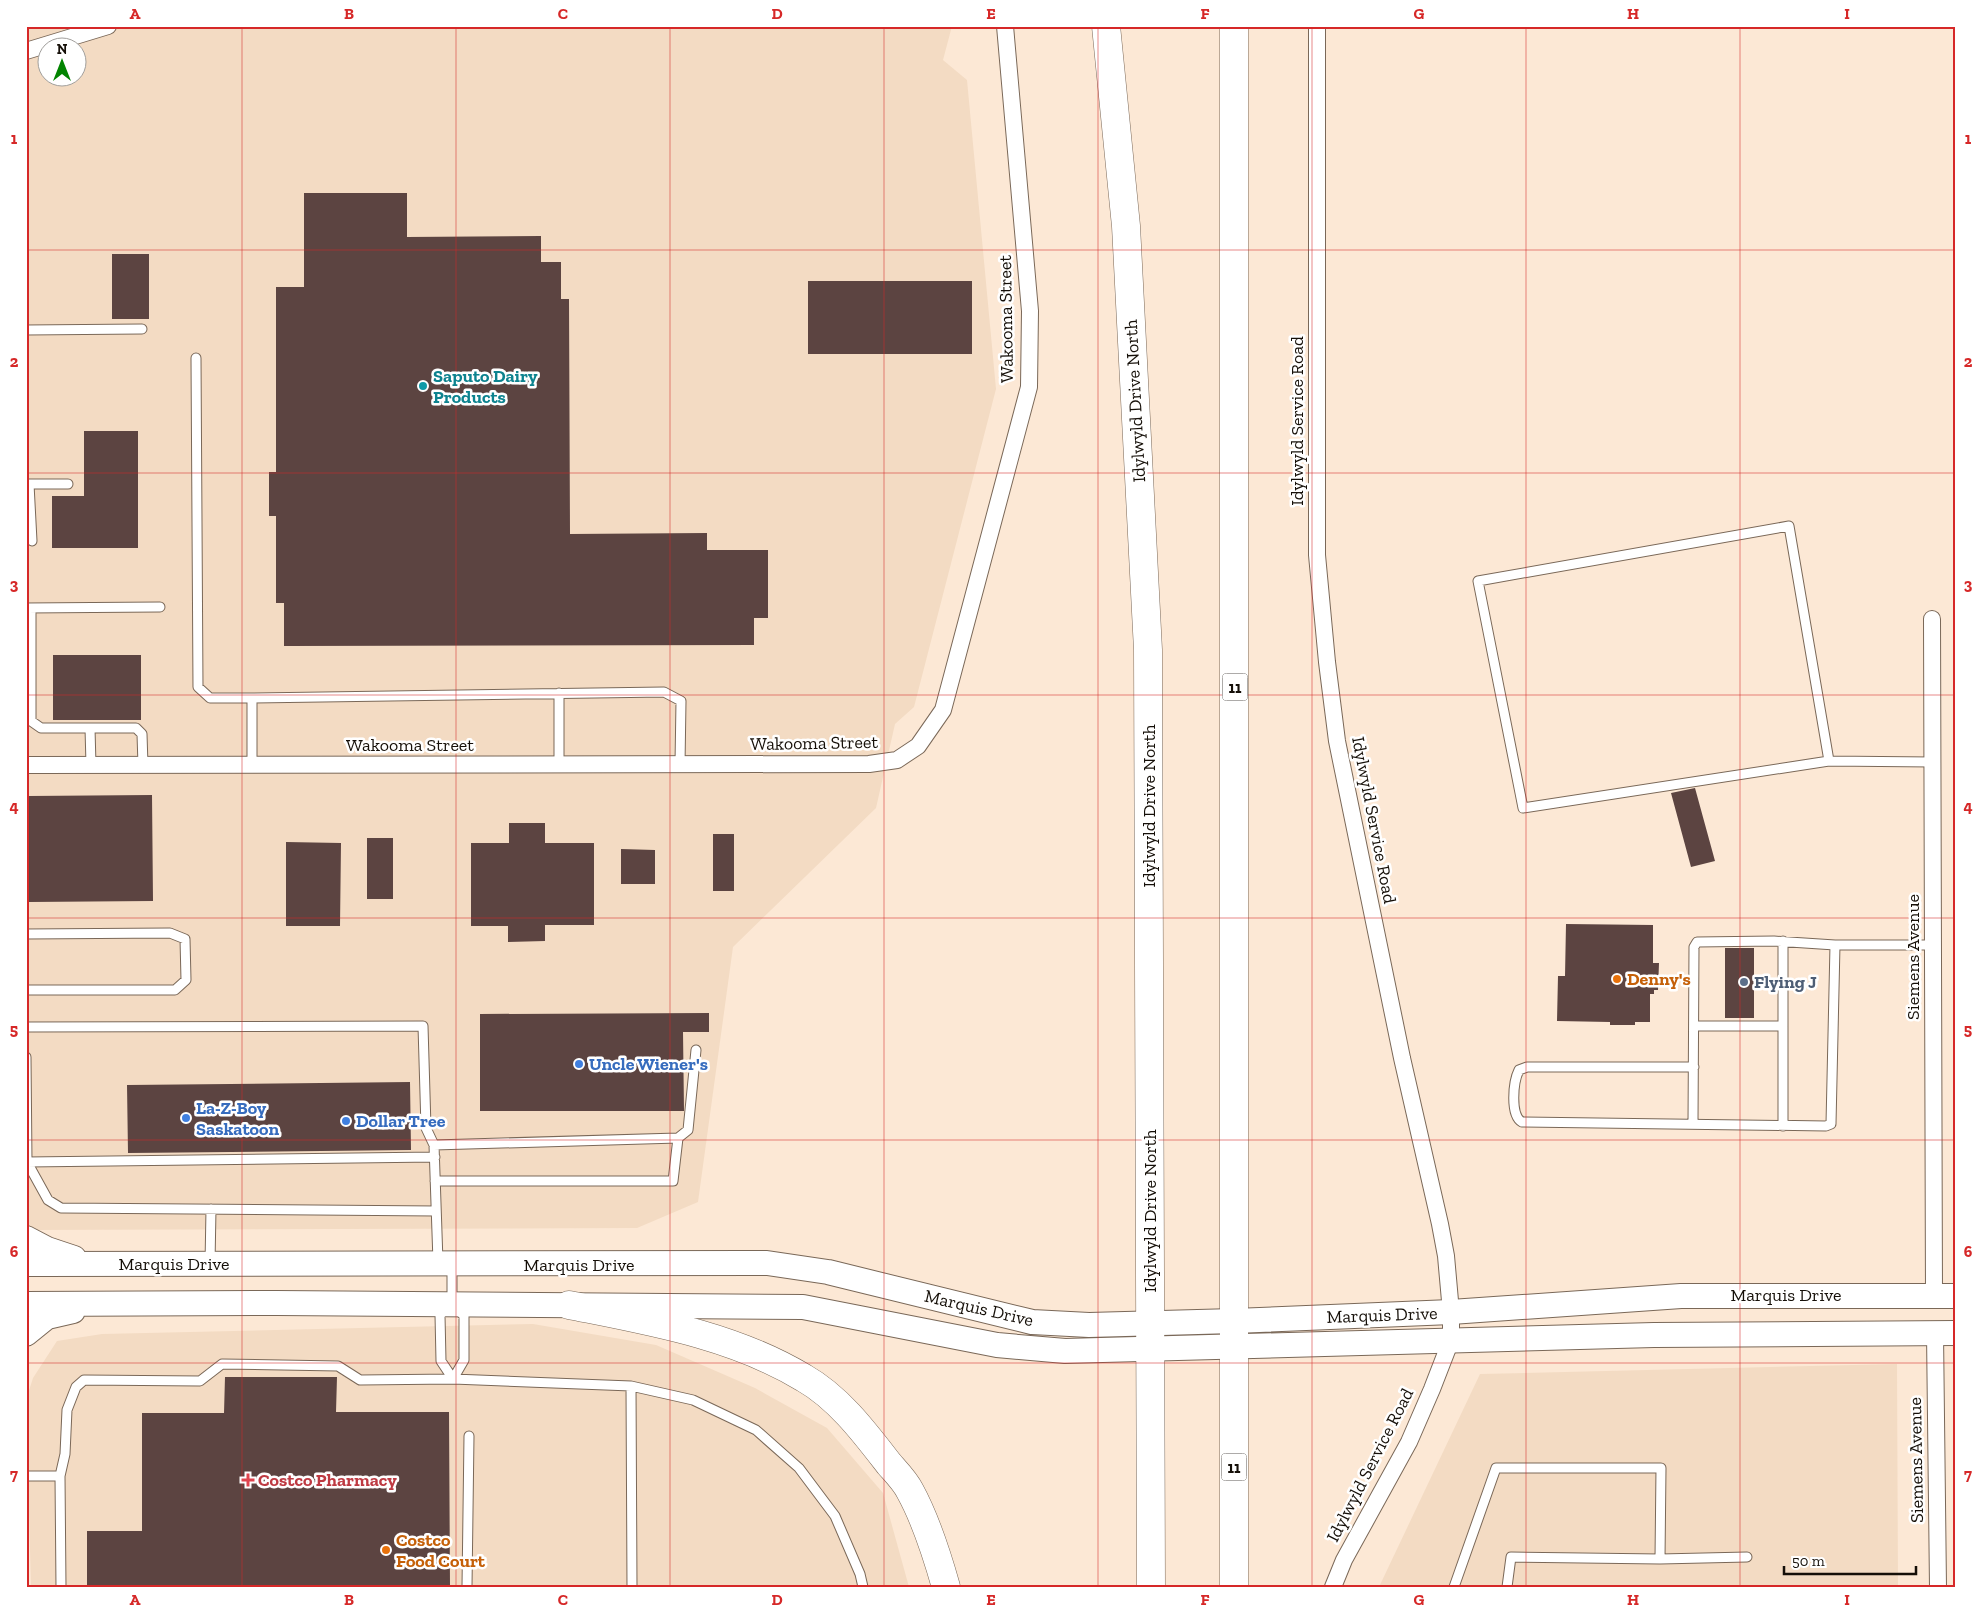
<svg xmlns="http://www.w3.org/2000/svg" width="1982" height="1613" viewBox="0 0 1982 1613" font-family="'Zilla Slab',serif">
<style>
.built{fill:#f3dbc3;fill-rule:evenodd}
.building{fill:#5c4441}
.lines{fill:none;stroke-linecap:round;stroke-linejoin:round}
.lane-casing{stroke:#7a6858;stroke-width:11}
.street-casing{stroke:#7a6858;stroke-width:18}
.secondary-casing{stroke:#7a6858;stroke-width:26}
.highway-casing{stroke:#7a6858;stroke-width:29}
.lane{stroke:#fff;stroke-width:9}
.street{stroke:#fff;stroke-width:16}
.secondary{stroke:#fff;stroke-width:24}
.highway{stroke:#fff;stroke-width:28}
.grid{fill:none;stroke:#d62828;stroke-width:1;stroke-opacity:0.55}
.culture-dot{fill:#0f9aa8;stroke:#fff;stroke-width:2}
.food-dot{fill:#e8710a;stroke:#fff;stroke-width:2}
.service-dot{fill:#5c6f8a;stroke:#fff;stroke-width:2}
.shop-dot{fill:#3f7fe0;stroke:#fff;stroke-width:2}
.health-dot{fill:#e0444e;stroke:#fff;stroke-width:2}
.labels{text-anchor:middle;stroke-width:5;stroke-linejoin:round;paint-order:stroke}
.shield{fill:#fff;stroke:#5b5752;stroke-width:1}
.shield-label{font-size:16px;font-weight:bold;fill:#150f08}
.street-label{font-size:18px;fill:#150f08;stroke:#fff}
.culture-label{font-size:18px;font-weight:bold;fill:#0d838f;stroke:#fff;text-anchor:start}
.food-label{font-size:18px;font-weight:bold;fill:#c56008;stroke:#fff;text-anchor:start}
.service-label{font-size:18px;font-weight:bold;fill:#4e5e75;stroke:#fff;text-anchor:start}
.shop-label{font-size:18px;font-weight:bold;fill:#366cbe;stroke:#fff;text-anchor:start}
.health-label{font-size:18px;font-weight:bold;fill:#be3a42;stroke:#fff;text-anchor:start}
.neatline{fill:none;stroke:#d62828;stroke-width:2}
.grid-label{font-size:16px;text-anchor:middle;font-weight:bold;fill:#d62828}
</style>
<rect width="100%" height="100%" fill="#fce8d5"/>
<path class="built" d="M 26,26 L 952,26 L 943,60 L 967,80 L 996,389 L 914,707 L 895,724 L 876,808 L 733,947 L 698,1202 L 637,1228 L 26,1230 ZM 48,48 L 78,48 L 78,78 L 48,78 Z
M 533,1324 L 656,1345 L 755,1388 L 827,1428 L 883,1493 L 909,1587 L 31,1587 L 26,1400 L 33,1378 L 57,1341 L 102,1334 Z
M 1897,1364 L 1898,1587 L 1379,1587 L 1480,1374 Z"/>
<path class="building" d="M 304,193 L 407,193 L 407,237 L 541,236 L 541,262 L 561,262 L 561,299 L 569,299 L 570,534 L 707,533 L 707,550 L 768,550 L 768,618 L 754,618 L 754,645 L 284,646 L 284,603 L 276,603 L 276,516 L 269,516 L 269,472 L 276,472 L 276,287 L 304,287 Z
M 112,254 L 149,254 L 149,319 L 112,319 Z
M 808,281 L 972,281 L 972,354 L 808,354 Z
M 84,431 L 138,431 L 138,548 L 52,548 L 52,496 L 84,496 Z
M 53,655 L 141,655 L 141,720 L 53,720 Z
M 1695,788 L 1715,861 L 1691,867 L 1671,793 Z
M 152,795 L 153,901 L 29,902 L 29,858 L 26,858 L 26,843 L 29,843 L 29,796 Z
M 509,823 L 545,823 L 545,843 L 594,843 L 594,925 L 545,925 L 545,941 L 508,942 L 508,926 L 471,926 L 471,843 L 509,843 Z
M 713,834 L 734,834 L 734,891 L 713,891 Z
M 367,838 L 393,838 L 393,899 L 367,899 Z
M 286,842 L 341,843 L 340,926 L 286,926 Z
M 621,849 L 655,850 L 655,884 L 621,884 Z
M 1566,924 L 1653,925 L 1653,963 L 1659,963 L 1658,990 L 1654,990 L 1654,994 L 1650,994 L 1650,1022 L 1635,1022 L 1635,1025 L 1610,1025 L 1610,1022 L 1557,1021 L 1558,976 L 1565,976 Z
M 1725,948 L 1754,948 L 1754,1018 L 1725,1018 Z
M 709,1013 L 709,1032 L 683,1032 L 684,1111 L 480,1111 L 480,1014 Z
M 410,1082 L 411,1150 L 128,1153 L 127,1085 Z
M 225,1377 L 337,1377 L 336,1412 L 449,1412 L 450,1587 L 87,1587 L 87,1531 L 142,1531 L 142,1413 L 224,1413 Z"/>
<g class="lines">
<defs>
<path id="lane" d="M 26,330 L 142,329
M 196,358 L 198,687 L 210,698 L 252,698
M 26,484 L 68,484
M 29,484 L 32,541
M 26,608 L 160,607
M 26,673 L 31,673 L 31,721 L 41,728 L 90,728 L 91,765
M 31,673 L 31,608
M 559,693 L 559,765
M 90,728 L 136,728 L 142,734 L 143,765
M 1829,761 L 1523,808 L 1478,581 L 1789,526 L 1829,761 L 1932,762
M 252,765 L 252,698 L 664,692 L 681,701 L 680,765
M 26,934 L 170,933 L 185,939 L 186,980 L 175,990 L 26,990
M 1783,941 L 1783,1126
M 1694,1026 L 1783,1026
M 26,1027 L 423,1026 L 426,1128 L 434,1145 L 438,1262
M 26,1057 L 27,1162 L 48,1200 L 61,1208 L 436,1211
M 1694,1067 L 1527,1067 L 1519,1070 C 1513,1082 1510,1115 1522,1122 L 1826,1126 L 1831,1124 L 1835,945 L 1933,945
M 1693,1124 L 1694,947 L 1697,942 L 1774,941 L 1835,945
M 678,1138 L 688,1130 L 696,1050
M 434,1145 L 678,1138 L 673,1181 L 435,1181
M 27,1162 L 435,1157
M 210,1264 L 211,1209
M 452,1264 L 452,1303 L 464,1316 L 464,1360 L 453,1379
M 446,1309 L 440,1315 L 441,1361 L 453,1379
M 631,1386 L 632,1587
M 26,1476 L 60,1476
M 61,1587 L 60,1476 L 65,1454 L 67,1410 L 76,1387 L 84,1380 L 200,1381 L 222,1364 L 338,1366 L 360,1380 L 453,1379 L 631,1386 L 693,1400 L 756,1430 L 799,1468 L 835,1516 L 860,1574 L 863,1587
M 467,1587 L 469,1436
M 1454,1587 L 1496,1468 L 1661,1468 L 1660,1559
M 1507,1587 L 1511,1557 L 1660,1559 L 1747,1557"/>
<path id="street" d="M 1317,26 L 1317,555 L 1327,662 L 1337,741 L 1402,1058 L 1440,1224 L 1446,1256 L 1451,1312 L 1451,1340 L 1432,1389 L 1409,1442 L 1344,1560 L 1333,1587
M 26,51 L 108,26
M 1932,619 L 1934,1296
M 26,765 L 869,764 L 897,760 L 918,746 L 943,710 L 1029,387 L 1030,311 L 1005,26
M 1935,1333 L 1938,1587"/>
<path id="secondary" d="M 26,1238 L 47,1249 L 74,1258
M 26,1264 L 767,1263 L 828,1272 L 1032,1322 L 1089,1325 L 1234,1321 L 1451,1312 L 1681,1296 L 1956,1296
M 26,1304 L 277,1303 L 803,1307 L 997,1345 L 1065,1351 L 1654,1335 L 1956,1333
M 26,1334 L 47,1317 L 73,1311"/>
<path id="highway" d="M 1106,26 L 1126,226 L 1148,650 L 1151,1587
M 1234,26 L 1234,1587
M 569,1305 C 649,1321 733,1335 804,1378 C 839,1398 865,1433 889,1464 C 896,1472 905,1481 910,1491 C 926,1520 937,1555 946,1587"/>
</defs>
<use href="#lane" class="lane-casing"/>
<use href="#street" class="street-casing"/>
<use href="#secondary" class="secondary-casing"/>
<use href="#highway" class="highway-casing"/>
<use href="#lane" class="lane"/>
<use href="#street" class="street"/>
<use href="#secondary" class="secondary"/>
<use href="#highway" class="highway"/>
</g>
<path class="grid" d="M 242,26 L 242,1587M 456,26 L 456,1587M 670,26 L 670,1587M 884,26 L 884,1587M 1098,26 L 1098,1587M 1312,26 L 1312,1587M 1526,26 L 1526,1587M 1740,26 L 1740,1587M 26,250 L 1956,250M 26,473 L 1956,473M 26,695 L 1956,695M 26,918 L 1956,918M 26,1140 L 1956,1140M 26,1363 L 1956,1363"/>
<circle class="culture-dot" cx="423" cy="386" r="5"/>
<g class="food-dot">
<circle cx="1617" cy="979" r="5"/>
<circle cx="386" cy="1550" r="5"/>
</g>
<circle class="service-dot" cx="1744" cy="982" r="5"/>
<g class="shop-dot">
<circle cx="579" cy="1064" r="5"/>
<circle cx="186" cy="1118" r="5"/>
<circle cx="346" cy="1121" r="5"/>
</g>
<path class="health-dot" d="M245.5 1472.5h5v5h5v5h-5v5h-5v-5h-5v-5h5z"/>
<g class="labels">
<g class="shield">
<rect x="1222.5" y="673.5" width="25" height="27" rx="4"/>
<rect x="1221.5" y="1453.5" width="25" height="27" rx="4"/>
</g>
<g class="shield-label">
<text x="1235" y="693">11</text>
<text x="1234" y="1473">11</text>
</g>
<g class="street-label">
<text transform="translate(1006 319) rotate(-91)" y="6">Wakooma Street</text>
<text transform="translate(1135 401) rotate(-93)" y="6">Idylwyld Drive North</text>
<text transform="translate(1297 421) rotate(-90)" y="6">Idylwyld Service Road</text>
<text transform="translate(814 743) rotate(-1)" y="6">Wakooma Street</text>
<text x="410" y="751">Wakooma Street</text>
<text transform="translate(1149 806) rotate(-90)" y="6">Idylwyld Drive North</text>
<text transform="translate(1374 820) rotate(79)" y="6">Idylwyld Service Road</text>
<text transform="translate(1913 957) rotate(-90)" y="6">Siemens Avenue</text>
<text transform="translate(1150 1211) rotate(-90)" y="6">Idylwyld Drive North</text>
<text x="174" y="1270">Marquis Drive</text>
<text x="579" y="1271">Marquis Drive</text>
<text x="1786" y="1301">Marquis Drive</text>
<text transform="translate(979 1308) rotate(13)" y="6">Marquis Drive</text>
<text transform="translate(1382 1315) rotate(-2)" y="6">Marquis Drive</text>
<text transform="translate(1916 1460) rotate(-91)" y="6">Siemens Avenue</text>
<text transform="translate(1370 1465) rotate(-63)" y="6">Idylwyld Service Road</text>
</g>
<g class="culture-label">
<text x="433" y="382">Saputo Dairy<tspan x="433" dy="21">Products</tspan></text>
</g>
<g class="food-label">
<text x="1627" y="985">Denny's</text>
<text x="396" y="1546">Costco<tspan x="396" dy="21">Food Court</tspan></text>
</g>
<g class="service-label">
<text x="1754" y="988">Flying J</text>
</g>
<g class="shop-label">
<text x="589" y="1070">Uncle Wiener's</text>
<text x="196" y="1114">La-Z-Boy<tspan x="196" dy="21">Saskatoon</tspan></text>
<text x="356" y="1127">Dollar Tree</text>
</g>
<g class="health-label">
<text x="258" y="1486">Costco Pharmacy</text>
</g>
</g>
<rect width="1982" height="1613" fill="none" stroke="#ffffff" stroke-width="55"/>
<g transform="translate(62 62)"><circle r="24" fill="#ffffff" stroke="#a19f9c"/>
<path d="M0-4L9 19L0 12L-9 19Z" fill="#028401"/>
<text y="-8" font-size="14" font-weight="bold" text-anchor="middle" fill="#150f08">N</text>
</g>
<path d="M1784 1566v8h132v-8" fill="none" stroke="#150f08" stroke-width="2.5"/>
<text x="1792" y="1566" font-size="15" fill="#150f08" stroke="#ffffff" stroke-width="4" paint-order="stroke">50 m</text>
<rect x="28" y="28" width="1926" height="1558" class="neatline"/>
<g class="grid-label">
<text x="135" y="19">A</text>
<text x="349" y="19">B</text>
<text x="563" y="19">C</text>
<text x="777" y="19">D</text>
<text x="991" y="19">E</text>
<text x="1205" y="19">F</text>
<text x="1419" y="19">G</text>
<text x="1633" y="19">H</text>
<text x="1847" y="19">I</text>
<text x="14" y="144">1</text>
<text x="1968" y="144">1</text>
<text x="14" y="367">2</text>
<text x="1968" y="367">2</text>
<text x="14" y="590">3</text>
<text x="1968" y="590">3</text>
<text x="14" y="812">4</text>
<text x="1968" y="812">4</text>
<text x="14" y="1035">5</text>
<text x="1968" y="1035">5</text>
<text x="14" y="1257">6</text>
<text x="1968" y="1257">6</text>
<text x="14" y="1480">7</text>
<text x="1968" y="1480">7</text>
<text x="135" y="1605">A</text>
<text x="349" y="1605">B</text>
<text x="563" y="1605">C</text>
<text x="777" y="1605">D</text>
<text x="991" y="1605">E</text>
<text x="1205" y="1605">F</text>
<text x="1419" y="1605">G</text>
<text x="1633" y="1605">H</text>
<text x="1847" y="1605">I</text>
</g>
</svg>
